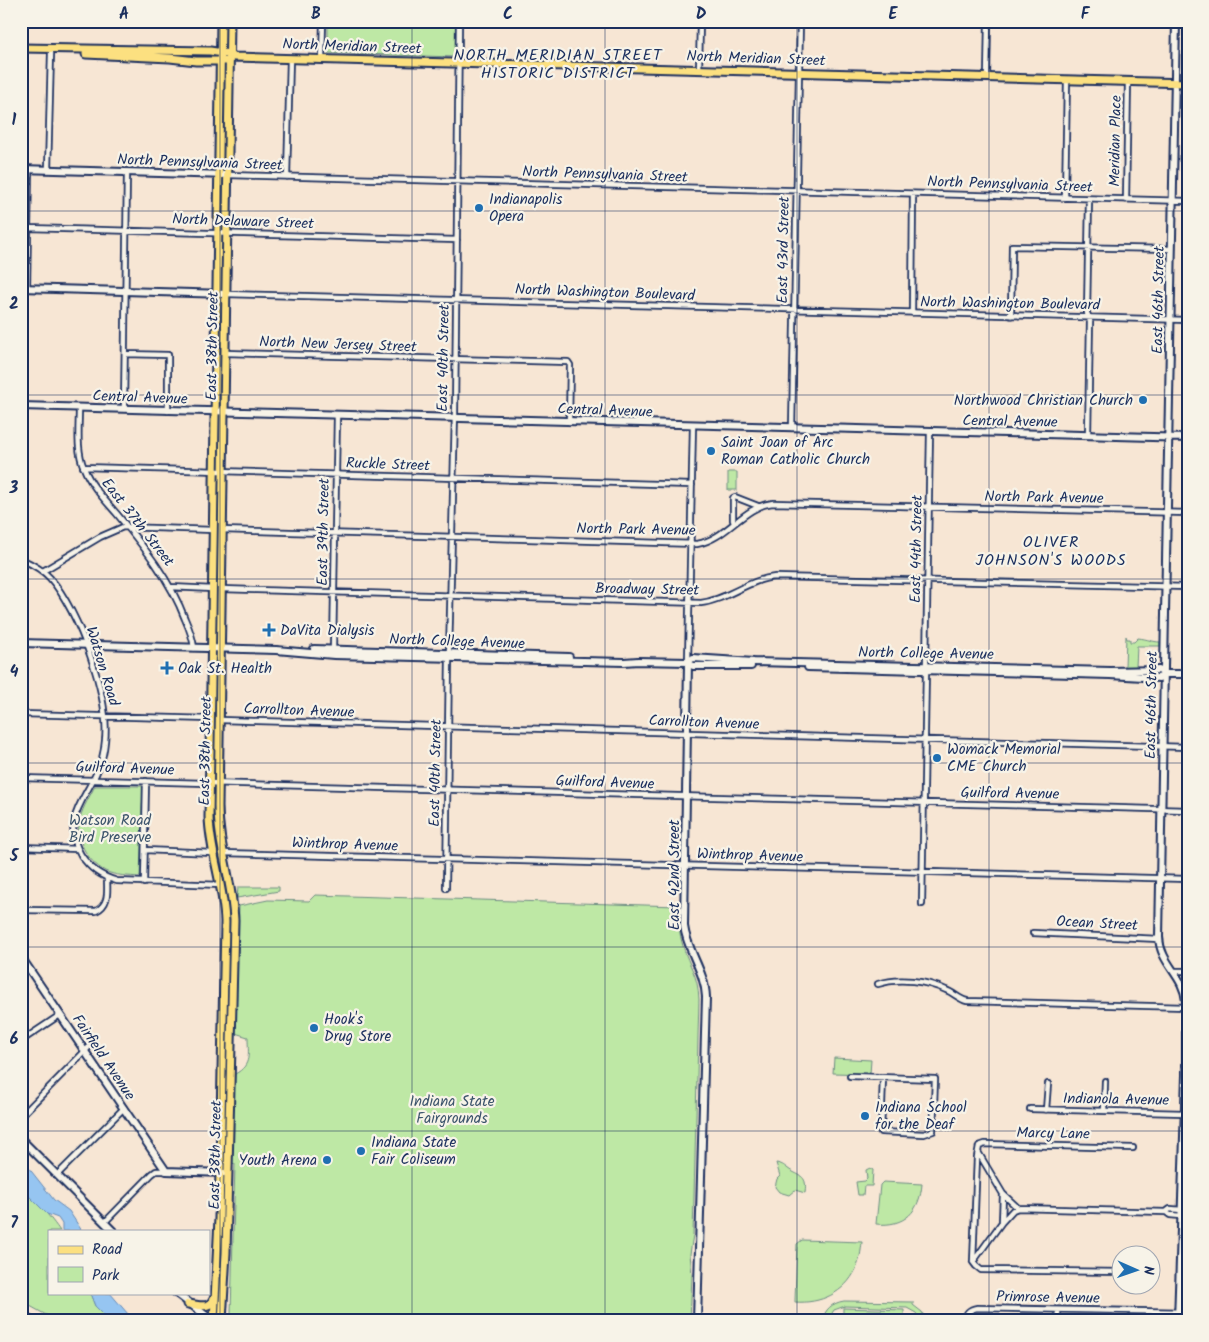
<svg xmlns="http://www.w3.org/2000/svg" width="1209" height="1342" viewBox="0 0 1209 1342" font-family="Kalam,sans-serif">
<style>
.green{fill:#bee8a5;stroke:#6c8c82}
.water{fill:#96c5f1;stroke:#6589b6}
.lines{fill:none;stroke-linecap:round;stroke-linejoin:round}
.street-casing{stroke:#1b2f5e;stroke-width:8}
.secondary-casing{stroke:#1b2f5e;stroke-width:10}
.primary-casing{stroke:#1b2f5e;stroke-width:11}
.street{stroke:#f7f3e8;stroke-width:4.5}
.secondary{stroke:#f7f3e8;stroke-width:6}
.primary{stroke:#fce080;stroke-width:7}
.grid{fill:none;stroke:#1b2f5e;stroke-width:1;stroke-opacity:0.55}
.poi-dot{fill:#1f6fb2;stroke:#f7f3e8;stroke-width:2}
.labels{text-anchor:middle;stroke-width:4.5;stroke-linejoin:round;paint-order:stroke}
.street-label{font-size:15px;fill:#1b2f5e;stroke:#f7f3e8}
.poi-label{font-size:15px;fill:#1b2f5e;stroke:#f7f3e8;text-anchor:start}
.park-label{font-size:15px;fill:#3c546c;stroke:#f7f3e8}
.neighbourhood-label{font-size:16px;letter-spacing:1px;fill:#1b2f5e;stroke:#f7f3e8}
.neatline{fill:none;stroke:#1b2f5e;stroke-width:2}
.grid-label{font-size:16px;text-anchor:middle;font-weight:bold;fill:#1b2f5e}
</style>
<rect width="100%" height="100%" fill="#f7e6d4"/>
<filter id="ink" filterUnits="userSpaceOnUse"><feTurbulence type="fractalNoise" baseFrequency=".02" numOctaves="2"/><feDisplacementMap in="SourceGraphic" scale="10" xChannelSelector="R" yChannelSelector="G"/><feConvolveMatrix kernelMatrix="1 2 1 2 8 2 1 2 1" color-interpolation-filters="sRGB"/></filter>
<g filter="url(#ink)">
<path class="green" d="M 328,21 L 456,21 L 455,57 L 328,53 Z
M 728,472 L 737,472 L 737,490 L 728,490 Z
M 1126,636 L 1127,639 L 1130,639 L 1130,642 L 1134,642 L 1138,638 C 1148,639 1153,642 1160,642 L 1160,646 L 1137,646 L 1136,667 L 1125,667 Z
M 95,786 L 143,786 L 140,877 C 129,876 115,876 105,871 C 87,861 74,838 80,818 C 83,807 90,796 95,786 Z
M 238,887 L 279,887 L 279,891 L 237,898 Z
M 315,895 L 678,906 C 678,920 679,933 683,946 C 689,967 698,974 699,999 L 693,1235 L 690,1254 L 692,1275 L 690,1321 L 233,1321 L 231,1313 L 235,1164 L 232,1163 L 235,1074 C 252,1065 248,1054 248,1037 L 235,1033 L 239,906 L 268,900 L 309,901 Z
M 834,1058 L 871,1060 L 870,1074 L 833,1073 Z
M 776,1163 C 782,1164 783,1165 787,1168 C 798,1177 808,1173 805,1193 L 795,1190 L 789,1195 L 779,1192 L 775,1187 L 777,1179 L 780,1176 Z
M 870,1168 L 873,1170 L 872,1186 L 864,1186 L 863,1195 L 858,1195 L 856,1182 L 865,1181 L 867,1179 L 866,1170 Z
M 883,1182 L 922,1184 C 920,1211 905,1227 876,1224 L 880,1185 Z
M 21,1191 C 32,1193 53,1221 60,1231 L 49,1231 L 49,1293 L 90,1293 L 95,1306 L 110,1321 L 57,1321 L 21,1301 Z
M 802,1240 L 862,1242 C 861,1251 860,1260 856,1269 C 845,1293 820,1304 795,1302 L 797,1244 Z
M 844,1301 L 913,1302 L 913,1305 L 922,1312 L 926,1321 L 921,1321 L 916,1313 L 907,1308 L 845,1306 L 834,1310 L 827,1321 L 822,1321 C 825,1309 832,1303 844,1301 Z
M 843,1308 L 904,1310 L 904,1321 L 843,1321 Z"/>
<path class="water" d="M 21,1162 L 28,1167 L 54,1200 L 69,1211 L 82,1231 L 62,1231 L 62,1224 L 58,1218 L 47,1214 L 25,1192 L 21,1191 Z
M 90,1293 L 110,1293 L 134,1321 L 110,1321 L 95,1306 Z"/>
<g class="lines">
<defs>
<path id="street" d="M 322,59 L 323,21
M 699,70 L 700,21
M 987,78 L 988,21
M 48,170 L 51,53
M 228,175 L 1188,201
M 287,177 L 290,58
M 1065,198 L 1067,80
M 1126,200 L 1128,82
M 28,228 L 457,240
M 27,288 L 29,170
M 226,294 L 1188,320
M 912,313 L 913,194
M 1011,316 L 1012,246 L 1171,249
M 225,353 L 568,362 L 570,365 L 569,422
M 125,354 L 168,355 L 168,411
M 79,408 C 79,427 76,450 84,468 C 91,486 105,500 117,514 C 144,547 170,579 185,619 C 189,628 193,638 194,648
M 124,409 L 127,172
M 792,428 L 800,21
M 1088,435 L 1090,321 L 1087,313 L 1089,199
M 83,467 L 692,485
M 734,523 L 733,520 L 733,498 L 735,497 L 758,506
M 222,530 L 697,544 C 727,539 743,506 773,503 L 1188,513
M 21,559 C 32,564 42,569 50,578 C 79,611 110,698 105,741 C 104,753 101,764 96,774 C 82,803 62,822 81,855 C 90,869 102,877 117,881 L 221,885
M 43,571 L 100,537 L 123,527 L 214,530
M 171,587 L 213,589
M 222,589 L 701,603 C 727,600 749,579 775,577 L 1188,587
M 333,650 L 337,415
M 449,653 L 455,414 L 459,21
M 688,661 L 693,425
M 926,666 L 930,432
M 21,714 L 211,719
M 220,720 L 1188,747
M 21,778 L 1188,810
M 21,847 L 78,849
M 145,850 L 213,853
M 222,853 L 1188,879
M 144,883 L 146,781
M 446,888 L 449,658
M 922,904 L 926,671
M 21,910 L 96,911 C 110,904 107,891 107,878
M 1033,933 L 1159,939
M 1173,971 L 1188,971
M 878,984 C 899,977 927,981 946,990 C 954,993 959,999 967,1001 L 1186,1007
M 21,1041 L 60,1015
M 850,1076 L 935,1079 L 933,1131 L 924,1134 L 881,1132 L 883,1078
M 1030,1109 L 1184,1113
M 1046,1110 L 1048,1084
M 1104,1111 L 1105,1081
M 21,1116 L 90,1046
M 978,1152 L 1003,1194
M 57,1175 L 124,1108
M 1003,1194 L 1018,1208 L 1013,1210 L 1002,1222 Z
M 1018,1208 L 1166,1212
M 1181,1216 L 1170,1215 L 1166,1212 L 1170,1209 L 1182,1210
M 105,1222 L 152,1174 L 156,1171 L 166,1171
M 1180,1257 L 1188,1257
M 973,1262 L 1002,1222
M 1122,1272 L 981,1270 L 976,1266 L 973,1262 L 977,1157 L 979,1146 L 985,1144 L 1133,1148
M 21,1314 L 34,1321
M 965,1321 C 965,1313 970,1309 977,1308 L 1188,1312
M 1058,1321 L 1058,1310"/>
<path id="secondary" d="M 1176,21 L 1159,937 C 1160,964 1184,975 1186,1001 L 1186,1075 L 1178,1321
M 21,169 L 228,175
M 21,288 L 226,294
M 21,406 L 1188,438
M 21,643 L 276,650 L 334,655 L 624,662 L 638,661 L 688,662 L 693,658 L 754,662 L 1110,671 L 1159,670 L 1164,674
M 314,649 L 569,657
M 688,662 L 684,926 C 687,951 705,971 706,997 L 697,1321
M 688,662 L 693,666 L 751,666
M 808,667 L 1110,675 L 1159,678 L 1164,674 L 1188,674
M 21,957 L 166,1171 L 224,1173
M 21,1139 L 113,1231
M 176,1293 L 213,1321"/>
<path id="primary" d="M 21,48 L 210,51 L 229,54 L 234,57 L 1188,83
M 86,54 L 170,58 L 196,61 L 225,61
M 188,1304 C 199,1305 210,1310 214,1298
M 214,1321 L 219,1218 L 225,922 C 224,886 210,853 209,817 L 221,21
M 222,1321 L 226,1253 L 234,920 C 232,880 218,846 218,806 L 230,21"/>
</defs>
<use href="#street" class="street-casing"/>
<use href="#secondary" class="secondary-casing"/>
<use href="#primary" class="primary-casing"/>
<use href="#street" class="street"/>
<use href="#secondary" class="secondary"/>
<use href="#primary" class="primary"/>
</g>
</g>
<path class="grid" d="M 220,21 L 220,1321M 412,21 L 412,1321M 605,21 L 605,1321M 797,21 L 797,1321M 989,21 L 989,1321M 21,211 L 1188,211M 21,395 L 1188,395M 21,579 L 1188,579M 21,763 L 1188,763M 21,947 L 1188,947M 21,1131 L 1188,1131"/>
<g class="poi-dot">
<circle cx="479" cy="208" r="5"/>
<circle cx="1143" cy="400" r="5"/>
<circle cx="711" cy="451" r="5"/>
<path d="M266.5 622.5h5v5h5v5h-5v5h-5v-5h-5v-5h5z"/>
<path d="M164.5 660.5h5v5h5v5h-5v5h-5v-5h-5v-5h5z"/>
<circle cx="937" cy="758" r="5"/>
<circle cx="314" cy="1028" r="5"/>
<circle cx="865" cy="1116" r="5"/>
<circle cx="361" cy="1151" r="5"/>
<circle cx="327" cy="1160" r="5"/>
</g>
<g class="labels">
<g class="street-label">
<text transform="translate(352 46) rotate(2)" y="5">North Meridian Street</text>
<text transform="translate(756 58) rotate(2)" y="5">North Meridian Street</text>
<text transform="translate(1115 141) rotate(-89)" y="5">Meridian Place</text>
<text transform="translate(200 162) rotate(2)" y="5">North Pennsylvania Street</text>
<text transform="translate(605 174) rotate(2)" y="5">North Pennsylvania Street</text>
<text transform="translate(1010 184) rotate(2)" y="5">North Pennsylvania Street</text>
<text transform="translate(243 221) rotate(2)" y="5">North Delaware Street</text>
<text transform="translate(783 250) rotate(-89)" y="5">East 43rd Street</text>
<text transform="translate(605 292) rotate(2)" y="5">North Washington Boulevard</text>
<text transform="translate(1158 300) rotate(-89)" y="5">East 46th Street</text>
<text transform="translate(1010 303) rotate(1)" y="5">North Washington Boulevard</text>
<text transform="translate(338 344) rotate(2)" y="5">North New Jersey Street</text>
<text transform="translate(212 346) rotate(-89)" y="5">East 38th Street</text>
<text transform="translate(443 358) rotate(-89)" y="5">East 40th Street</text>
<text transform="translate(140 397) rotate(2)" y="5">Central Avenue</text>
<text transform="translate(605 410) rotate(2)" y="5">Central Avenue</text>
<text transform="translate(1010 421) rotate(1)" y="5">Central Avenue</text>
<text transform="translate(388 464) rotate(2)" y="5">Ruckle Street</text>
<text transform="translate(1044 497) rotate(1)" y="5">North Park Avenue</text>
<text transform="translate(138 522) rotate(52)" y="5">East 37th Street</text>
<text transform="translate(636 529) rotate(1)" y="5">North Park Avenue</text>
<text transform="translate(323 532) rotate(-89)" y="5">East 39th Street</text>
<text transform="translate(916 549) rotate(-89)" y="5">East 44th Street</text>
<text transform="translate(647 589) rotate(1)" y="5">Broadway Street</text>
<text transform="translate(457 641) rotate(2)" y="5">North College Avenue</text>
<text transform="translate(926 653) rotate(1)" y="5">North College Avenue</text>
<text transform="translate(103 666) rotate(73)" y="5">Watson Road</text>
<text transform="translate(1151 705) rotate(-89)" y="5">East 46th Street</text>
<text transform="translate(299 710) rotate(2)" y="5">Carrollton Avenue</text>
<text transform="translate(704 722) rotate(2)" y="5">Carrollton Avenue</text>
<text transform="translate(205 751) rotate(-89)" y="5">East 38th Street</text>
<text transform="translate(125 768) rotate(2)" y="5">Guilford Avenue</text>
<text transform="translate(435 773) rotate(-89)" y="5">East 40th Street</text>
<text transform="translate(605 782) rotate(2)" y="5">Guilford Avenue</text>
<text transform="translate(1010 793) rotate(1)" y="5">Guilford Avenue</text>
<text transform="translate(345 844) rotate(2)" y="5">Winthrop Avenue</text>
<text transform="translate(750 855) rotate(2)" y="5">Winthrop Avenue</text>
<text transform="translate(674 875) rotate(-90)" y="5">East 42nd Street</text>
<text transform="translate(1097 923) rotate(3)" y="5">Ocean Street</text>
<text transform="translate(104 1057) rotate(56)" y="5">Fairfield Avenue</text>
<text transform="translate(1116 1099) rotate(1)" y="5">Indianola Avenue</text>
<text transform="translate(1053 1133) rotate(1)" y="5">Marcy Lane</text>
<text transform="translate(215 1155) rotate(-89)" y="5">East 38th Street</text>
<text transform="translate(1048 1297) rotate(1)" y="5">Primrose Avenue</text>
</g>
<g class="poi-label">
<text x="489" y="204">Indianapolis<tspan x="489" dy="17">Opera</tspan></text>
<text x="1133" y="405" text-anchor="end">Northwood Christian Church</text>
<text x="721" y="447">Saint Joan of Arc<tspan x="721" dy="17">Roman Catholic Church</tspan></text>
<text x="280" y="635">DaVita Dialysis</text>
<text x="178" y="673">Oak St. Health</text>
<text x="947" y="754">Womack Memorial<tspan x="947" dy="17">CME Church</tspan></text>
<text x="324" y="1024">Hook's<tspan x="324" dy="17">Drug Store</tspan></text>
<text x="875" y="1112">Indiana School<tspan x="875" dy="17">for the Deaf</tspan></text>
<text x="371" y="1147">Indiana State<tspan x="371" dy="17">Fair Coliseum</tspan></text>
<text x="317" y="1165" text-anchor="end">Youth Arena</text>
</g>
<g class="park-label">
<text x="110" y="825">Watson Road<tspan x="110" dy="17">Bird Preserve</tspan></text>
<text x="452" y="1106">Indiana State<tspan x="452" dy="17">Fairgrounds</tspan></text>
</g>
<g class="neighbourhood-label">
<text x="558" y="60">NORTH MERIDIAN STREET<tspan x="558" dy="18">HISTORIC DISTRICT</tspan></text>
<text x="1051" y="547">OLIVER<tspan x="1051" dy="18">JOHNSON'S WOODS</tspan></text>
</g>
</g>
<rect width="1209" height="1342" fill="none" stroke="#f7f3e8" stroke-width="55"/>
<rect x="48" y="1230" width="162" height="65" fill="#f7f3e8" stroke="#9fa5b1"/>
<rect x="58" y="1246" width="25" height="8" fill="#fce080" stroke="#9fa5b1"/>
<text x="92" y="1254" font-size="15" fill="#1b2f5e">Road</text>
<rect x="58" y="1267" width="25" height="15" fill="#bee8a5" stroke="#9fa5b1"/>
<text x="92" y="1280" font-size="15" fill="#1b2f5e">Park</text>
<g transform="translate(1136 1270) rotate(92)"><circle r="24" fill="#f7f3e8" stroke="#9fa5b1"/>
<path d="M0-4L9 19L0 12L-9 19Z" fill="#1f6fb2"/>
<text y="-8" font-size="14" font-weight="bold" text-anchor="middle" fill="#1b2f5e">N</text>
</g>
<rect x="28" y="28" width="1154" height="1286" class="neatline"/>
<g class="grid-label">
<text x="124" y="19">A</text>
<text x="316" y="19">B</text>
<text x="508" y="19">C</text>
<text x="701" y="19">D</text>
<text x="893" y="19">E</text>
<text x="1085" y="19">F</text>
<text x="14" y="125">1</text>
<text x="14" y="309">2</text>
<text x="14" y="493">3</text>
<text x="14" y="677">4</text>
<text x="14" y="861">5</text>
<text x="14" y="1044">6</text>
<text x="14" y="1228">7</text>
</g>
</svg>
